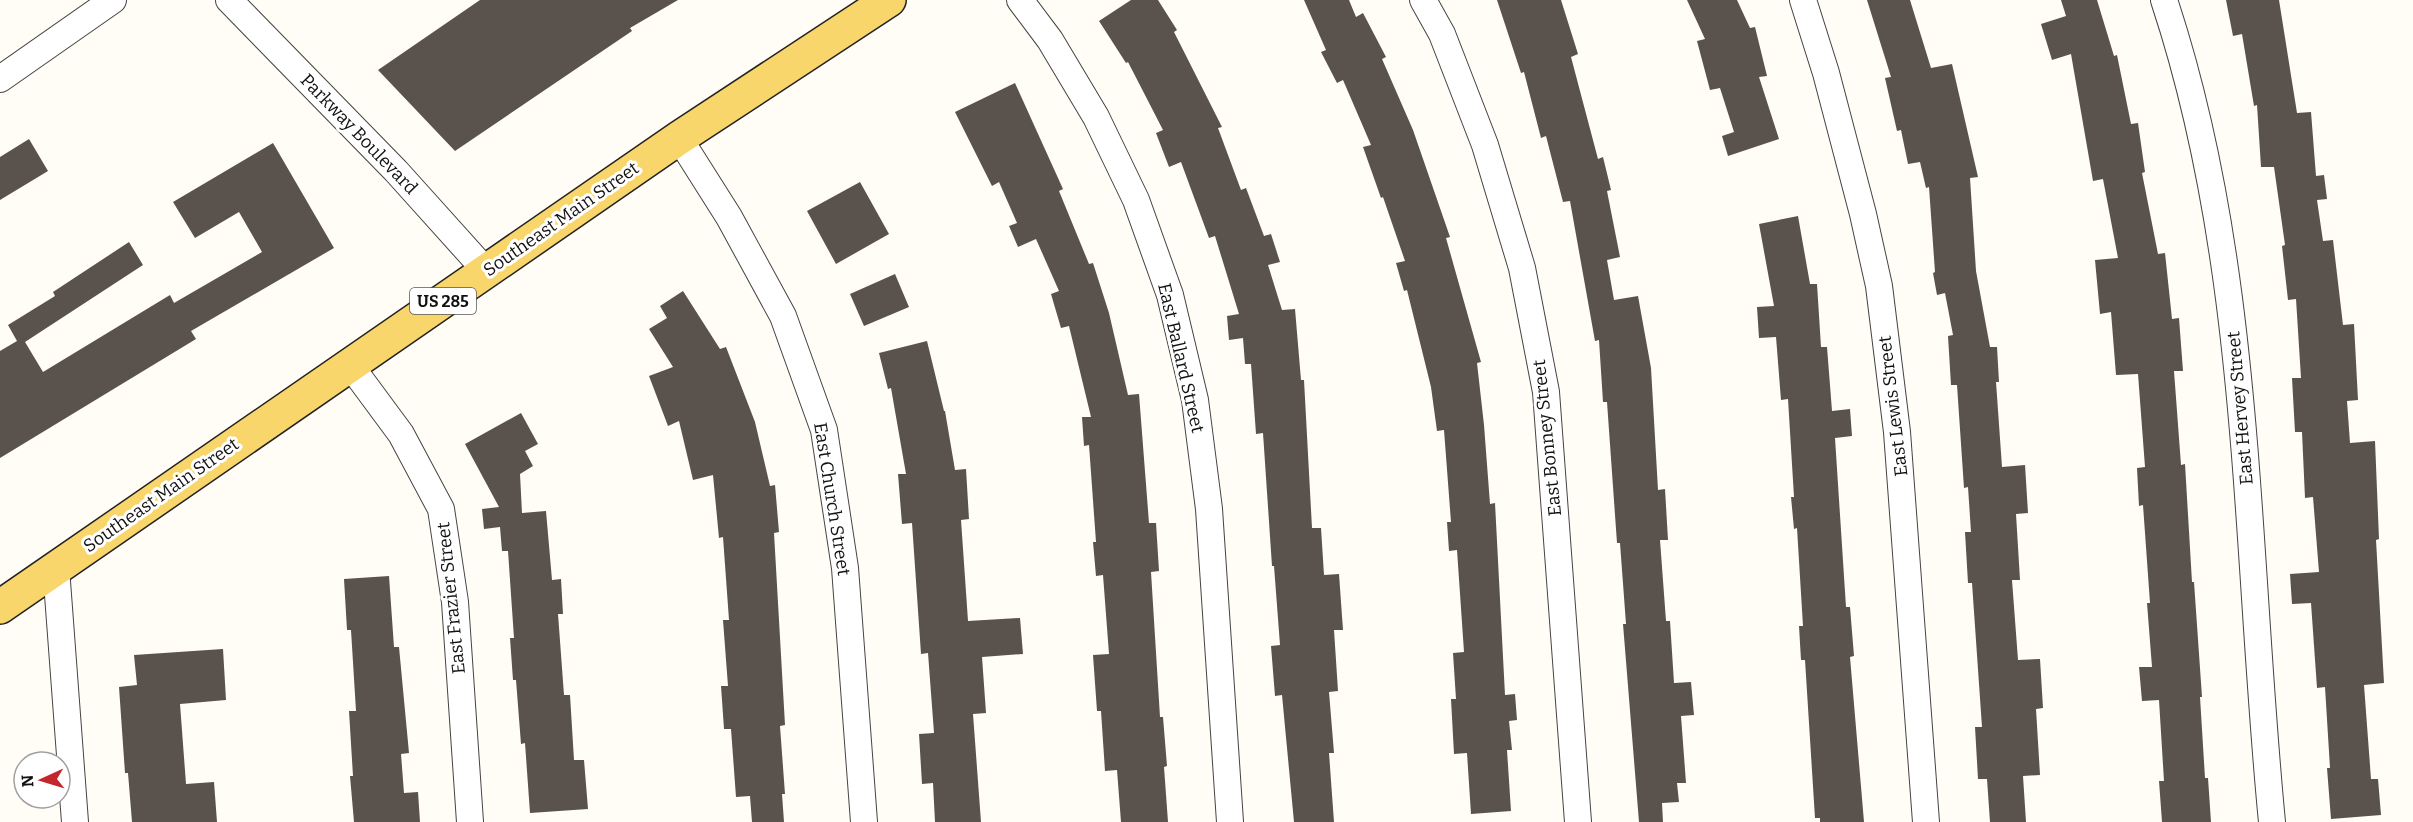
<svg xmlns="http://www.w3.org/2000/svg" width="2413" height="822" viewBox="0 0 2413 822" font-family="Bitter,serif">
<style>
.building{fill:#5a524d}
.lines{fill:none;stroke-linecap:round;stroke-linejoin:round}
.street-casing{stroke:#444;stroke-width:28}
.primary-casing{stroke:#222;stroke-width:36}
.street{stroke:#fff;stroke-width:26}
.primary{stroke:#f9d66b;stroke-width:33}
.labels{text-anchor:middle;stroke-width:6;stroke-linejoin:round;paint-order:stroke}
.shield{fill:#fff;stroke:#585858;stroke-width:1.5}
.shield-label{font-size:16px;font-weight:bold;fill:#111}
.street-label{font-size:18px;fill:#111;stroke:#fff}
</style>
<rect width="100%" height="100%" fill="#fffdf5"/>
<path class="building" d="M 480,0 L 678,0 L 630,28 L 632,31 L 455,151 L 378,70 Z
M 1131,0 L 1158,0 L 1177,30 L 1174,32 L 1222,127 L 1218,128 L 1241,190 L 1246,188 L 1264,236 L 1271,234 L 1280,262 L 1268,265 L 1282,310 L 1295,309 L 1301,380 L 1304,380 L 1312,528 L 1321,528 L 1324,575 L 1339,574 L 1343,630 L 1334,630 L 1338,691 L 1329,692 L 1334,753 L 1329,753 L 1334,822 L 1294,822 L 1282,695 L 1275,696 L 1271,646 L 1280,645 L 1274,566 L 1272,566 L 1263,433 L 1256,434 L 1251,364 L 1245,364 L 1243,338 L 1229,340 L 1227,316 L 1239,314 L 1215,236 L 1209,238 L 1181,162 L 1169,167 L 1156,133 L 1163,130 L 1128,62 L 1126,63 L 1099,21 Z
M 1304,0 L 1349,0 L 1356,17 L 1363,13 L 1386,57 L 1382,59 L 1413,130 L 1450,237 L 1446,238 L 1481,362 L 1477,363 L 1484,425 L 1490,504 L 1495,503 L 1505,695 L 1515,694 L 1517,720 L 1509,721 L 1512,750 L 1507,750 L 1511,811 L 1471,814 L 1467,753 L 1454,754 L 1451,699 L 1456,699 L 1453,653 L 1464,652 L 1457,550 L 1449,551 L 1447,522 L 1451,522 L 1444,430 L 1437,431 L 1431,387 L 1407,290 L 1404,291 L 1396,263 L 1405,261 L 1383,197 L 1381,198 L 1363,147 L 1371,145 L 1343,80 L 1337,83 L 1321,52 L 1326,50 Z
M 1497,0 L 1561,0 L 1578,54 L 1571,57 L 1598,159 L 1603,157 L 1611,190 L 1607,191 L 1620,257 L 1607,260 L 1614,300 L 1638,296 L 1651,368 L 1658,490 L 1665,489 L 1668,540 L 1660,540 L 1666,621 L 1670,621 L 1674,683 L 1691,682 L 1694,715 L 1681,716 L 1686,783 L 1677,783 L 1679,802 L 1662,803 L 1663,822 L 1639,822 L 1623,624 L 1626,624 L 1620,543 L 1617,543 L 1607,402 L 1603,402 L 1599,340 L 1595,341 L 1570,201 L 1563,202 L 1546,136 L 1541,138 L 1524,72 L 1521,73 Z
M 1687,0 L 1737,0 L 1750,28 L 1755,27 L 1767,76 L 1759,77 L 1779,139 L 1728,156 L 1722,136 L 1734,132 L 1720,88 L 1710,90 L 1697,41 L 1705,39 Z
M 1867,0 L 1910,0 L 1931,68 L 1952,64 L 1978,177 L 1970,178 L 1976,271 L 1990,347 L 1997,347 L 1999,382 L 1996,382 L 2002,467 L 2025,465 L 2028,513 L 2016,514 L 2020,580 L 2012,580 L 2018,660 L 2040,659 L 2043,708 L 2036,709 L 2040,775 L 2023,776 L 2026,822 L 1990,822 L 1987,779 L 1978,779 L 1975,727 L 1982,727 L 1972,583 L 1968,583 L 1965,532 L 1971,532 L 1968,487 L 1964,488 L 1957,385 L 1951,385 L 1948,336 L 1953,335 L 1945,293 L 1937,295 L 1933,273 L 1935,272 L 1929,187 L 1926,188 L 1920,162 L 1908,164 L 1901,130 L 1897,131 L 1885,78 L 1891,77 Z
M 2061,0 L 2097,0 L 2114,56 L 2117,55 L 2131,124 L 2138,123 L 2145,172 L 2142,173 L 2158,254 L 2165,253 L 2172,319 L 2179,318 L 2183,371 L 2174,371 L 2181,465 L 2185,464 L 2192,582 L 2194,582 L 2202,697 L 2200,697 L 2205,778 L 2208,778 L 2211,822 L 2162,822 L 2159,781 L 2164,781 L 2159,700 L 2142,701 L 2139,667 L 2152,667 L 2147,603 L 2150,603 L 2143,505 L 2139,506 L 2137,468 L 2145,467 L 2138,374 L 2116,375 L 2111,312 L 2100,314 L 2095,260 L 2118,258 L 2103,179 L 2093,181 L 2071,54 L 2052,60 L 2041,24 L 2066,16 Z
M 2226,0 L 2279,0 L 2297,113 L 2311,112 L 2316,176 L 2324,175 L 2327,199 L 2317,200 L 2323,241 L 2333,240 L 2343,325 L 2354,324 L 2358,400 L 2347,401 L 2350,443 L 2375,441 L 2379,539 L 2376,540 L 2384,683 L 2364,685 L 2371,779 L 2378,779 L 2381,815 L 2331,819 L 2327,768 L 2330,768 L 2325,687 L 2317,688 L 2311,603 L 2292,604 L 2290,574 L 2319,572 L 2313,497 L 2305,498 L 2302,432 L 2295,432 L 2292,378 L 2301,378 L 2296,299 L 2288,300 L 2282,246 L 2285,245 L 2274,167 L 2261,167 L 2257,105 L 2254,106 L 2242,34 L 2233,36 Z
M 1015,83 L 1063,189 L 1059,191 L 1089,264 L 1093,263 L 1109,313 L 1128,395 L 1139,394 L 1149,523 L 1156,523 L 1159,571 L 1151,572 L 1160,717 L 1163,717 L 1167,766 L 1164,767 L 1168,822 L 1121,822 L 1117,770 L 1105,771 L 1101,711 L 1097,711 L 1093,655 L 1109,654 L 1103,575 L 1096,576 L 1093,542 L 1096,542 L 1089,445 L 1084,446 L 1082,417 L 1091,417 L 1069,326 L 1061,328 L 1051,294 L 1059,291 L 1036,239 L 1018,247 L 1009,226 L 1017,223 L 999,182 L 992,186 L 955,112 Z
M 29,139 L 48,171 L 0,200 L 0,157 Z
M 273,143 L 334,248 L 191,331 L 196,339 L 0,458 L 0,351 L 17,341 L 8,325 L 55,296 L 53,292 L 129,242 L 143,265 L 25,342 L 43,372 L 170,295 L 174,303 L 262,252 L 239,212 L 195,238 L 173,202 Z
M 860,182 L 889,234 L 836,264 L 807,211 Z
M 1798,216 L 1810,284 L 1817,284 L 1821,347 L 1827,347 L 1832,411 L 1850,409 L 1852,436 L 1835,438 L 1846,607 L 1850,607 L 1854,656 L 1850,657 L 1864,822 L 1820,822 L 1820,818 L 1815,818 L 1805,660 L 1801,660 L 1799,626 L 1803,626 L 1797,528 L 1794,529 L 1791,497 L 1794,497 L 1788,399 L 1781,400 L 1776,337 L 1759,338 L 1757,307 L 1774,306 L 1759,224 Z
M 895,274 L 909,307 L 864,326 L 850,294 Z
M 683,291 L 720,349 L 726,347 L 755,422 L 770,486 L 775,485 L 779,532 L 774,533 L 785,725 L 780,726 L 785,794 L 782,794 L 784,822 L 752,822 L 750,796 L 736,797 L 731,729 L 724,729 L 721,686 L 728,686 L 723,620 L 729,620 L 723,537 L 719,538 L 713,475 L 693,480 L 679,421 L 668,426 L 649,376 L 673,367 L 649,329 L 667,318 L 660,306 Z
M 927,341 L 944,411 L 945,411 L 955,470 L 966,469 L 969,519 L 961,520 L 968,621 L 1020,618 L 1023,654 L 982,657 L 986,713 L 973,714 L 981,822 L 935,822 L 933,783 L 922,784 L 919,734 L 934,733 L 928,653 L 921,654 L 912,523 L 902,524 L 898,474 L 906,474 L 891,388 L 888,389 L 879,353 Z
M 521,413 L 538,444 L 525,451 L 533,466 L 520,474 L 522,513 L 546,511 L 552,580 L 561,579 L 563,614 L 558,614 L 564,695 L 570,695 L 574,760 L 584,760 L 588,809 L 530,813 L 525,743 L 521,744 L 516,680 L 513,680 L 510,638 L 514,638 L 508,551 L 502,551 L 500,527 L 484,529 L 482,509 L 499,507 L 465,444 Z
M 389,576 L 394,647 L 399,647 L 409,753 L 401,754 L 404,793 L 418,792 L 420,822 L 354,822 L 350,776 L 353,776 L 349,711 L 356,711 L 351,630 L 347,630 L 344,579 Z
M 223,649 L 226,700 L 180,704 L 186,784 L 214,782 L 217,822 L 132,822 L 128,773 L 125,773 L 119,687 L 137,685 L 134,655 Z"/>
<g class="lines">
<defs>
<path id="street" d="M 229,0 L 396,171 L 486,271
M 1020,0 L 1050,40 L 1096,117 L 1136,200 L 1170,295 L 1195,400 L 1209,509 L 1230,822
M 1423,0 L 1442,34 L 1485,145 L 1522,268 L 1546,392 L 1578,822
M 1803,0 L 1826,73 L 1863,214 L 1879,286 L 1897,432 L 1926,822
M 2164,0 C 2252,265 2245,547 2272,822
M 0,79 L 113,0
M 679,138 L 729,217 L 783,316 L 824,430 L 845,568 L 864,822
M 350,365 L 401,434 L 441,509 L 455,602 L 470,822
M 56,568 L 75,822"/>
<path id="primary" d="M 0,607 L 679,138 L 889,0"/>
</defs>
<use href="#street" class="street-casing"/>
<use href="#primary" class="primary-casing"/>
<use href="#street" class="street"/>
<use href="#primary" class="primary"/>
</g>
<g class="labels">
<rect class="shield" x="410" y="288" width="66" height="26" rx="4.5"/>
<g class="shield-label">
<text x="443" y="307">US 285</text>
</g>
<g class="street-label">
<text transform="translate(359 134) rotate(46)" y="6">Parkway Boulevard</text>
<text transform="translate(561 219) rotate(-35)" y="6">Southeast Main Street</text>
<text transform="translate(1181 358) rotate(77)" y="6">East Ballard Street</text>
<text transform="translate(1893 406) rotate(-97)" y="6">East Lewis Street</text>
<text transform="translate(2240 408) rotate(-95)" y="6">East Hervey Street</text>
<text transform="translate(1547 438) rotate(-96)" y="6">East Bonney Street</text>
<text transform="translate(161 495) rotate(-35)" y="6">Southeast Main Street</text>
<text transform="translate(832 499) rotate(81)" y="6">East Church Street</text>
<text transform="translate(451 598) rotate(-96)" y="6">East Frazier Street</text>
</g>
</g>
<g transform="translate(42 780) rotate(266)"><circle r="28" fill="#ffffff" stroke="#a0a0a0" stroke-width="1.5"/>
<path d="M0-4.5L10 22L0 15L-10 22Z" fill="#c4262e"/>
<text y="-9" font-size="16" font-weight="bold" text-anchor="middle" fill="#111111">N</text>
</g>
</svg>
